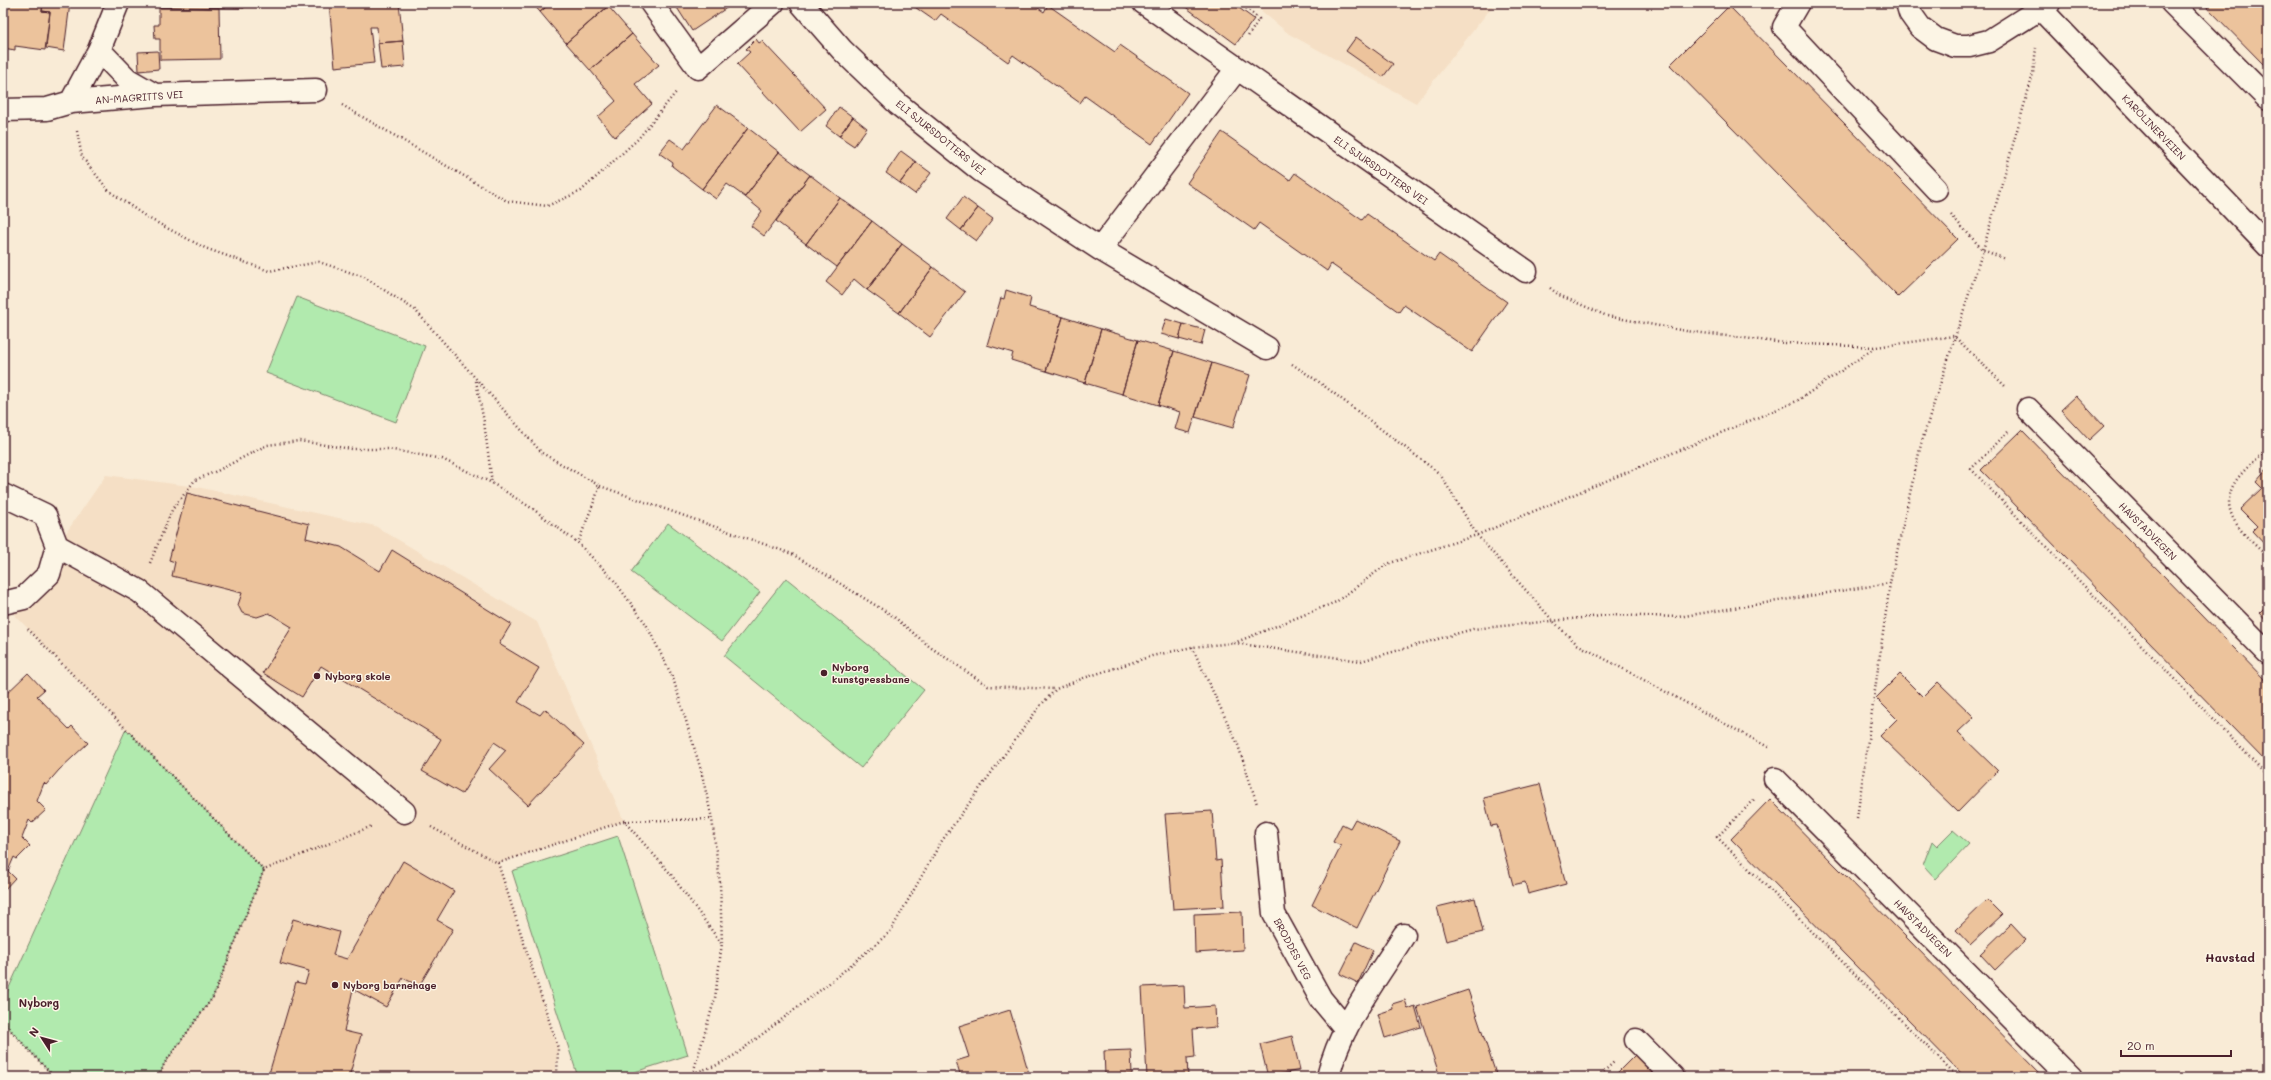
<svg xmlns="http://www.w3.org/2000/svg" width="2271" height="1080" viewBox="0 0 2271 1080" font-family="Mali,sans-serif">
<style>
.built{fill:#f5dfc5}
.green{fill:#b1eaae;stroke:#7e846c}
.building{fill:#ecc39c;stroke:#4a1f2b}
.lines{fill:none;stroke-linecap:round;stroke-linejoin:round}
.minor-casing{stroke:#4a1f2b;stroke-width:25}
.path{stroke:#4a1f2b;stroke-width:2.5;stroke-dasharray:1 3;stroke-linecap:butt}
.minor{stroke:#fcf5e5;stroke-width:22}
.poi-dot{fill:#4a1f2b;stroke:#fcf5e5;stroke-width:1.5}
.labels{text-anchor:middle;stroke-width:3;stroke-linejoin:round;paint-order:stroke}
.street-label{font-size:10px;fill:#4a1f2b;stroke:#fcf5e5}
.poi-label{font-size:10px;font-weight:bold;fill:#4a1f2b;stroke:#fcf5e5;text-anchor:start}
.neighbourhood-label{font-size:11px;font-weight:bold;fill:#4a1f2b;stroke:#fcf5e5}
.quarter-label{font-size:12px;font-weight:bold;fill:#4a1f2b;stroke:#fcf5e5}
</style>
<rect width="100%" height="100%" fill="#f9ebd6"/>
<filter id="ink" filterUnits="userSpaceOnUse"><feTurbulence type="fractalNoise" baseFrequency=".025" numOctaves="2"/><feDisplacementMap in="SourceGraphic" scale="8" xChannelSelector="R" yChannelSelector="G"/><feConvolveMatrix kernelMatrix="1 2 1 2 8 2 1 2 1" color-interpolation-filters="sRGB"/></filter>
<g filter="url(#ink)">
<path class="built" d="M 1252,3 L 1495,3 L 1416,103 L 1289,34 Z
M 106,475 L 197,487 L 375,526 L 537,622 L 624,821 L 498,863 L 558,1048 L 555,1077 L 159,1077 L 164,1064 L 264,870 L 4,604 L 24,598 L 57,546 Z"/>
<path class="green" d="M 297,297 L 425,346 L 396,422 L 266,373 Z
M 668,523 L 760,592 L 722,641 L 631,572 Z
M 786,578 L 924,690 L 861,768 L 724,656 Z
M 126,729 L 264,870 L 213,997 L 164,1064 L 159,1077 L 54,1077 L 3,1022 L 3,1001 Z
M 1953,830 L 1969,844 L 1936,879 L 1923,865 L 1932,841 L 1937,846 Z
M 618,836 L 688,1055 L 619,1077 L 578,1077 L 512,871 Z"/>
<path class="building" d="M 3,3 L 43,3 L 42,11 L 50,12 L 45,50 L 15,46 L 15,50 L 3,48 Z
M 43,3 L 70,3 L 64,51 L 46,48 L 50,12 L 42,11 Z
M 159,3 L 245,3 L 244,8 L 159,7 Z
M 329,3 L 401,3 L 399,3 L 403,41 L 378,43 L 377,27 L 370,27 L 374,63 L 335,67 Z
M 532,3 L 551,3 L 540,12 Z
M 551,3 L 612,3 L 566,43 L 540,12 Z
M 674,3 L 734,3 L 692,31 Z
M 909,3 L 1031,3 L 1044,12 L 1048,5 L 1115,52 L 1120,45 L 1188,93 L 1152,144 L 1085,96 L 1080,103 L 1013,55 L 1008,62 L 941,14 L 935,21 Z
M 1180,3 L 1232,3 L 1254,19 L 1236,44 Z
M 2203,3 L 2268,3 L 2268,69 Z
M 608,6 L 632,34 L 590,70 L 566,43 Z
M 1729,6 L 1958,239 L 1898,297 L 1670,65 Z
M 159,7 L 219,8 L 220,59 L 160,60 L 160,39 L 155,39 L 154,25 L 159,25 Z
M 632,34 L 659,65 L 635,84 L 652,104 L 615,137 L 598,117 L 616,101 L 590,70 Z
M 1356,37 L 1393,64 L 1383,77 L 1346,51 Z
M 756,39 L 759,43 L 762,41 L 826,109 L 800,132 L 737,64 L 750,52 L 746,49 Z
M 403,41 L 405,67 L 381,69 L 378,43 Z
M 158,51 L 159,69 L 139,71 L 138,52 Z
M 717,105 L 748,128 L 702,189 L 672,166 L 673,163 L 659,153 L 670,139 L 684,149 Z
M 839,107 L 853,117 L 839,136 L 826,126 Z
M 853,117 L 867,128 L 854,146 L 839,136 Z
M 748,128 L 779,152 L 745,197 L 727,184 L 716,199 L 702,189 Z
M 1222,132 L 1290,180 L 1295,173 L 1362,220 L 1367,214 L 1434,261 L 1439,254 L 1507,302 L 1472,352 L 1404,305 L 1399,312 L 1331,264 L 1327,271 L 1259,223 L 1254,230 L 1187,183 Z
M 901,151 L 916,162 L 900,183 L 886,173 Z
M 779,152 L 810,175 L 764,236 L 751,226 L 762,211 L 745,197 Z
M 916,162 L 931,173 L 915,194 L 900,183 Z
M 810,175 L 840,198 L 806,244 L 776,221 Z
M 963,197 L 978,208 L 961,230 L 947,219 Z
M 840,198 L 872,221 L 837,267 L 806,244 Z
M 978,208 L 993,219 L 976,241 L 961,230 Z
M 872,221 L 902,244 L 867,290 L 854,279 L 842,295 L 826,282 Z
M 902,244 L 933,267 L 899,313 L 867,290 Z
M 933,267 L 965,292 L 930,337 L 899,313 Z
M 1006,290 L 1031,298 L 1029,307 L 1063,317 L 1046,371 L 1011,360 L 1013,353 L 987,345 L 1001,298 L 1004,299 Z
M 1063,317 L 1101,329 L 1085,383 L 1046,371 Z
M 1166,319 L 1183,324 L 1179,339 L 1161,334 Z
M 1183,324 L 1205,330 L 1201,345 L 1179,339 Z
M 1101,329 L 1138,340 L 1122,394 L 1085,383 Z
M 1138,340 L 1174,351 L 1158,405 L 1122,394 Z
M 1174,351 L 1212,363 L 1190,433 L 1175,429 L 1180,412 L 1158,405 Z
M 1212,363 L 1250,375 L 1233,428 L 1195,417 Z
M 2076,396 L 2104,426 L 2089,440 L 2061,410 Z
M 2022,430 L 2268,683 L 2268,764 L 1981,470 Z
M 2268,468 L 2268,548 L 2252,531 L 2257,526 L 2240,509 L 2262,488 L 2256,482 Z
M 187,493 L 309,524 L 306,538 L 341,547 L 380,571 L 392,550 L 511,624 L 499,644 L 539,668 L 518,702 L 540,715 L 545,709 L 584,745 L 528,805 L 489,769 L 506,750 L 494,742 L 462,794 L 422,771 L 441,739 L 321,666 L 302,697 L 263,673 L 292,627 L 269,613 L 257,617 L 242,613 L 238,605 L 242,593 L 172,576 L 175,562 L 169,560 Z
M 2268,604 L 2268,623 L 2259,613 Z
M 28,673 L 44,690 L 37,696 L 69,729 L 72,726 L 88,743 L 59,770 L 46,785 L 44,783 L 37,801 L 46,810 L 32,823 L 29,820 L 22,838 L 30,846 L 17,859 L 14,857 L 8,871 L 15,878 L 3,891 L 3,697 Z
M 1900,674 L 1923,697 L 1938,682 L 1974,717 L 1958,732 L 1998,771 L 1958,812 L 1880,736 L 1897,719 L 1876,698 Z
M 1540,784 L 1566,884 L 1528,894 L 1525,882 L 1513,885 L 1497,825 L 1491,826 L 1484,798 Z
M 1770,799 L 2044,1077 L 1965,1077 L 1731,839 Z
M 1212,811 L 1216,861 L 1221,860 L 1224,906 L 1173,909 L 1165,814 Z
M 1355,819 L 1400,841 L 1357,928 L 1312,905 L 1341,846 L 1333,842 L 1342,824 L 1350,828 Z
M 403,861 L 454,891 L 437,920 L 453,929 L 419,986 L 403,978 L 386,1007 L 353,989 L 344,1031 L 361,1035 L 349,1077 L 268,1077 L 296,982 L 305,984 L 309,971 L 280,963 L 293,919 L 339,932 L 333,955 L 347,959 Z
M 1475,898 L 1483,932 L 1446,941 L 1437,907 Z
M 1987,900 L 2002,915 L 1970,945 L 1956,930 Z
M 1242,912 L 1243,950 L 1195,953 L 1194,914 Z
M 2011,924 L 2026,940 L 1995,970 L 1980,954 Z
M 1356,942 L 1373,950 L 1358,983 L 1340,974 Z
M 1184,985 L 1185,1008 L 1215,1006 L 1216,1027 L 1193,1029 L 1195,1057 L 1187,1058 L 1188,1077 L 1147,1077 L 1142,987 Z
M 1468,990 L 1497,1077 L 1440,1077 L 1417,1007 Z
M 1405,1000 L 1408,1009 L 1415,1006 L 1421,1027 L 1385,1038 L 1378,1014 L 1393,1009 L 1392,1004 Z
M 1010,1010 L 1030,1077 L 961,1077 L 956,1061 L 969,1057 L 959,1026 Z
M 1292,1036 L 1300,1070 L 1268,1077 L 1260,1044 Z
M 1131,1050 L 1132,1074 L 1105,1075 L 1104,1051 Z
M 1635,1055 L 1656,1077 L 1613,1077 Z"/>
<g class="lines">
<defs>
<path id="minor" d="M 651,3 L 698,68 L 773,3
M 801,3 L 842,50 L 898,104 L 980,170 L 1100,249 L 1267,348
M 1144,3 L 1526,271
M 1798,3 L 1784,27 L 1936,189
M 1907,3 L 1910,13 L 1920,27 L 1936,39 L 1955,46 L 1969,46 L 1989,41 L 2049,3
M 2035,3 L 2268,246
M 2172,3 L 2268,99
M 99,50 L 127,79 L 155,95
M 71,102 L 99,50 L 118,3
M 3,110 L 47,109 L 71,102 L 155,95 L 316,90
M 1100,249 L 1236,70
M 2028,409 L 2268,653
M 3,495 L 45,515 L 57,546 L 49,574 L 24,598 L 3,603
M 57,546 L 139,591 L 404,812
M 1775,779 L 2070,1077
M 1266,833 L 1274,914 L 1321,999 L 1346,1029
M 1636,1040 L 1673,1077
M 1328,1077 C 1340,1025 1376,980 1404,935"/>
</defs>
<use href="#minor" class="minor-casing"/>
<path class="path" d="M 1240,3 L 1259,19 L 1247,38
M 342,105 L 507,201 L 547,206 L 581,191 L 638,139 L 677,91
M 77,131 L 82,157 L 109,191 L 148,218 L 205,248 L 269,271 L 319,262 L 364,277 L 415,310 L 542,453 L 600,486 L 578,543
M 1951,215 L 1983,250 L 2005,259
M 1550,288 L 1559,295 L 1607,316 L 1686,331 L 1785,343 L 1876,347 L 1954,336 L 2006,387
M 1292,364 L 1319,382 L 1440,474 L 1477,535 L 1554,622 L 1577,644 L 1770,748
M 476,381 L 484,422 L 492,483
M 2008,432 L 1971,469 L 2268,776
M 2268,448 C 2259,458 2240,472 2234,484 C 2217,515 2248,538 2268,557
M 600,486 L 792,554 L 893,616 L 930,647 L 988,686 L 1055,689
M 150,563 L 172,510 L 195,480 L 217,471 L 267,445 L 299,441 L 352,449 L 388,449 L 442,459 L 492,483 L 533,509 L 578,543 L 613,579 L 646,624 L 673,678 L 701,770 L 712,819 L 720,883 L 722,943 L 715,998 L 693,1073 L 688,1077
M 28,629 L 264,870
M 1234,643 L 1336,602 L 1387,564 L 1477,535 L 1797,401 L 1876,347
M 1192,647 L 1238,745 L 1257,804
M 1754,800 L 1717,837 L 1958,1077
M 1857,818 L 1890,583 L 1921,444 L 1983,250 L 2033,74 L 2036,48
M 625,821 L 712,819
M 431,827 L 498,863 L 558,1048 L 557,1077
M 498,863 L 624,821 L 670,873 L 721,943
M 3,1022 L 54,1077
M 693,1073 L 715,1066 L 735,1055 L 827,985 L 890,932 L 941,842 L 1039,707 L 1056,689 L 1084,678 L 1152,656 L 1192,647 L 1234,643 L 1361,661 L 1473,629 L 1611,615 L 1678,617 L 1890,583
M 159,1077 L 164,1064 L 213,997 L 264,870 L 372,826
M 1598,1077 L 1615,1061"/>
<use href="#minor" class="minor"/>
</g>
</g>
<g class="poi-dot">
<circle cx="824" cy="673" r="4"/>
<circle cx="317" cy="676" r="4"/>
<circle cx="335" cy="985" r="4"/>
</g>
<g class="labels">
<g class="street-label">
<text transform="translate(139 97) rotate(-4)" y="4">AN-MAGRITTS VEI</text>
<text transform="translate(2154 127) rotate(46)" y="4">KAROLINERVEIEN</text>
<text transform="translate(941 137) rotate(39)" y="4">ELI SJURSDOTTERS VEI</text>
<text transform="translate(1381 170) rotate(35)" y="4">ELI SJURSDOTTERS VEI</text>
<text transform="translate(2148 531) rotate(45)" y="4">HAVSTADVEGEN</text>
<text transform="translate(1923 928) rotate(45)" y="4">HAVSTADVEGEN</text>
<text transform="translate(1293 949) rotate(62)" y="4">BRODDES VEG</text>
</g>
<g class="poi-label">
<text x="832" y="671">Nyborg<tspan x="832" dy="12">kunstgressbane</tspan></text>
<text x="325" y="680">Nyborg skole</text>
<text x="343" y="989">Nyborg barnehage</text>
</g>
<g class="neighbourhood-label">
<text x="39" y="1007">Nyborg</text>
</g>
<g class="quarter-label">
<text x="2230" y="962">Havstad</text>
</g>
</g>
<rect width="2271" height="1080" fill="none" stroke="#fcf5e5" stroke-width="16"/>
<rect x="8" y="8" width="2255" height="1064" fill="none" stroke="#4a1f2b" stroke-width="1.5" filter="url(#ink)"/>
<g transform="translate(42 1038) rotate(306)" stroke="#fcf5e5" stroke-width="3" paint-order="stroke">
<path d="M0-3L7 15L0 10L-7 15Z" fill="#4a1f2b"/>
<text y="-6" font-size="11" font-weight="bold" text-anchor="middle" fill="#4a1f2b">N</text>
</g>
<path d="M2121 1050v6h110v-6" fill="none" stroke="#4a1f2b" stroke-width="2"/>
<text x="2127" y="1050" font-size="12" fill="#4a1f2b" stroke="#fcf5e5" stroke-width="3" paint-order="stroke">20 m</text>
</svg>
